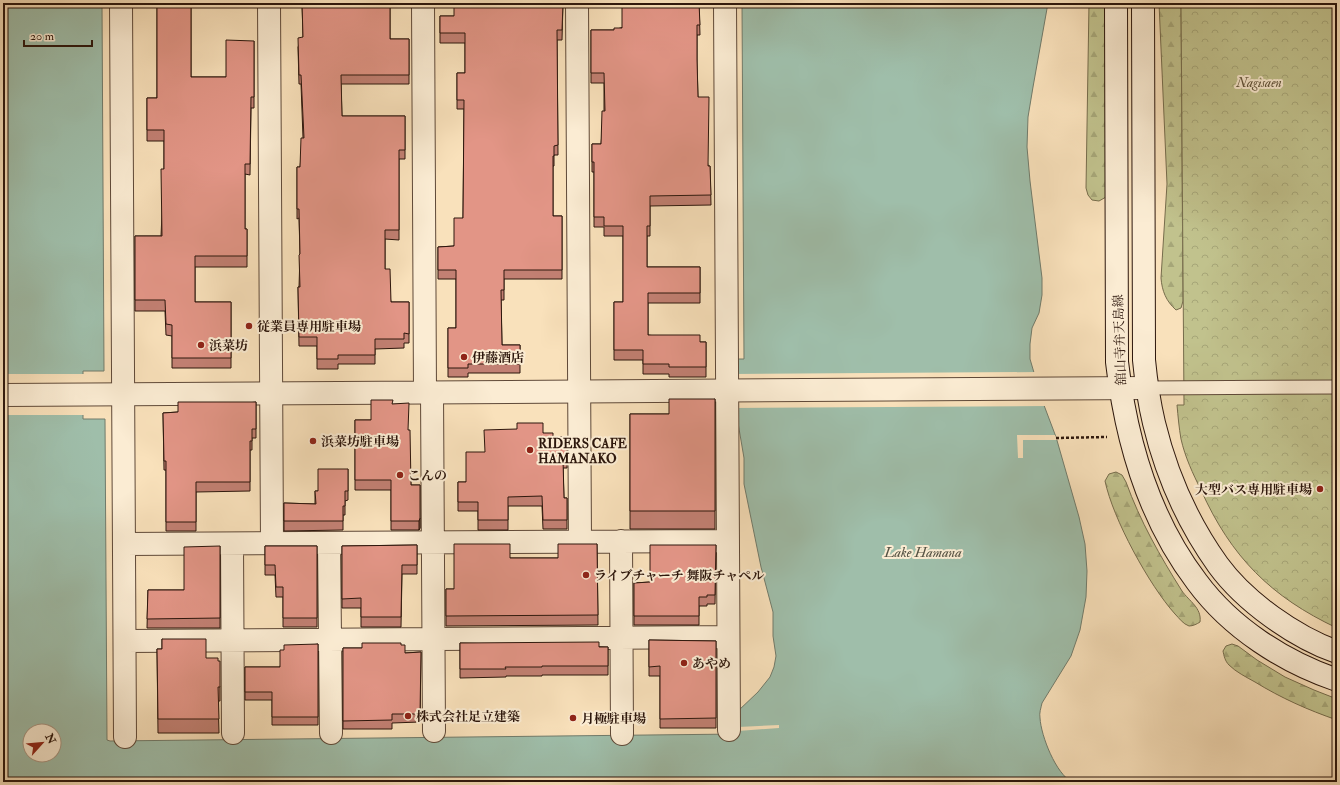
<svg xmlns="http://www.w3.org/2000/svg" width="1340" height="785" viewBox="0 0 1340 785" font-family="'IM FELL Double Pica','Noto Serif JP',serif">
<style>
.forest{fill:url(#forest-firs);stroke:#766c4c}
.park{fill:url(#park-crowns);stroke:#766c4c}
.water{fill:#9fbeaa;stroke:#717b6b;fill-rule:evenodd}
.pier{fill:#f9e1bb}
.lines{fill:none;stroke-linecap:round;stroke-linejoin:round}
.service-casing{stroke:#5f4938;stroke-width:15}
.minor-casing{stroke:#5f4938;stroke-width:24}
.tertiary-casing{stroke:#5f4938;stroke-width:24}
.secondary-casing{stroke:#2c160c;stroke-width:24}
.path{stroke:#2c160c;stroke-width:2.5;stroke-dasharray:3 2;stroke-linecap:butt}
.service{stroke:#fbecd3;stroke-width:13}
.minor{stroke:#fbecd3;stroke-width:22}
.tertiary{stroke:#fbecd3;stroke-width:22}
.secondary{stroke:#fbecd3;stroke-width:22}
.wall{fill:#c28073;stroke:#2c160c}
.shaded-wall{fill:#9e685e;stroke:#2c160c}
.building{fill:#e29586;stroke:#2c160c}
.poi-dot{fill:#8f2418;stroke:#fbecd3;stroke-width:1.5}
.labels{text-anchor:middle;stroke-width:4;stroke-linejoin:round;paint-order:stroke}
.park-label{font-size:13px;font-style:italic;fill:#605239;stroke:#fbecd3}
.poi-label{font-size:13px;font-weight:bold;fill:#2c160c;stroke:#fbecd3;text-anchor:start}
.street-label{font-size:13px;fill:#2c160c;stroke:#fbecd3}
.water-label{font-size:14px;font-style:italic;fill:#545143;stroke:#fbecd3}
</style>
<defs>
<pattern id="forest-firs" width="22" height="20" patternUnits="userSpaceOnUse"><rect width="22" height="20" fill="#c1c28d"/><path d="M5 1l3.5 6h-7zM16 11l3.5 6h-7z" fill="#a6a678"/></pattern>
<pattern id="park-crowns" width="20" height="18" patternUnits="userSpaceOnUse"><rect width="20" height="18" fill="#c1c28d"/><path d="M2 6a3 3 0 1 1 6 0M12 15a3 3 0 1 1 6 0" fill="none" stroke="#a6a678"/></pattern>
</defs>
<rect width="100%" height="100%" fill="#f9e1bb"/>
<filter id="stains"><feTurbulence type="fractalNoise" baseFrequency=".005" numOctaves="4"/><feColorMatrix values="0 0 0 0 .2 0 0 0 0 .09 0 0 0 0 .02 0 0 0 .5 -.17"/></filter>
<radialGradient id="worn" r=".72"><stop offset=".6" stop-color="#630" stop-opacity="0"/><stop offset="1" stop-color="#630" stop-opacity=".3"/></radialGradient>
<path class="forest" d="M 1089,3 L 1107,3 L 1108,189 L 1106,197 L 1099,201 L 1092,200 L 1088,195 L 1086,188 Z
M 1159,3 L 1181,3 L 1183,301 L 1181,308 L 1176,310 C 1166,301 1162,291 1161,278 L 1167,184 Z
M 1116,472 L 1122,475 L 1126,482 C 1140,521 1160,556 1182,591 C 1189,601 1202,608 1200,622 C 1197,624 1193,626 1189,626 C 1183,624 1179,618 1175,614 C 1149,585 1113,519 1105,481 L 1109,474 Z
M 1232,644 L 1238,646 L 1257,660 L 1285,677 L 1314,690 L 1337,699 L 1337,720 C 1308,710 1281,698 1255,682 C 1246,677 1236,672 1229,665 C 1225,661 1224,656 1223,651 L 1226,646 Z"/>
<path class="park" d="M 1181,3 L 1337,3 L 1337,628 C 1271,597 1231,557 1201,490 C 1193,474 1185,457 1181,439 C 1179,428 1178,416 1177,405 L 1184,405 Z"/>
<path class="water" d="M 3,3 L 102,3 L 104,371 L 83,371 L 83,419 L 105,419 L 107,740 L 110,741 L 738,734 L 738,711 L 758,692 L 770,677 L 774,667 L 776,656 L 773,636 L 773,612 L 761,567 L 744,484 L 744,458 L 736,411 L 736,359 L 744,359 L 742,3 L 1048,3 L 1033,87 L 1028,117 L 1027,147 L 1030,181 L 1042,278 L 1042,295 L 1039,313 L 1032,328 L 1030,344 L 1030,359 L 1042,400 L 1056,437 L 1079,517 L 1085,544 L 1087,571 L 1086,597 L 1080,630 L 1071,656 L 1042,703 C 1041,708 1039,713 1040,718 C 1041,736 1056,774 1072,782 L 3,782 ZM 30,731 L 54,731 L 54,755 L 30,755 Z"/>
<path class="pier" d="M 1036,372 L 1046,406 L 735,408 L 734,374 Z
M 3,374 L 84,374 L 84,415 L 3,415 Z
M 1017,435 L 1055,435 L 1057,440 L 1023,440 L 1023,458 L 1018,458 Z
M 779,725 L 779,728 L 738,731 L 738,727 Z"/>
<g class="lines">
<defs>
<path id="service" d="M 1147,388 L 1337,387"/>
<path id="minor" d="M 121,3 L 125,737
M 269,3 L 272,543
M 577,3 L 580,542
M 725,3 L 729,730
M 432,392 L 434,731
M 621,541 L 622,734
M 329,543 L 331,733
M 124,544 L 728,541
M 232,544 L 233,733
M 125,641 L 728,637"/>
<path id="tertiary" d="M 423,3 L 425,392
M 3,395 L 1147,388"/>
<path id="secondary" d="M 1116,3 L 1117,362 C 1126,440 1149,519 1197,582 C 1231,628 1284,662 1337,680
M 1143,3 L 1144,360 C 1146,381 1149,402 1154,423 C 1166,473 1188,523 1218,565 C 1245,602 1295,637 1337,652"/>
</defs>
<use href="#service" class="service-casing"/>
<use href="#minor" class="minor-casing"/>
<use href="#tertiary" class="tertiary-casing"/>
<use href="#secondary" class="secondary-casing"/>
<path class="path" d="M 1056,438 L 1107,437"/>
<use href="#service" class="service"/>
<use href="#minor" class="minor"/>
<use href="#tertiary" class="tertiary"/>
<use href="#secondary" class="secondary"/>
</g>
<path class="wall" d="M 134,3 L 191,3 L 191,77 L 226,77 L 254,41 L 254,108 L 251,108 L 250,175 L 245,174 L 245,229 L 247,229 L 247,267 L 195,267 L 195,302 L 231,302 L 231,368 L 172,368 L 172,336 L 166,335 L 165,311 L 135,311 L 135,236 L 161,236 L 164,169 L 164,141 L 147,141 L 147,98 L 157,98 L 157,7 L 134,7 Z
M 302,3 L 400,3 L 400,7 L 390,7 L 390,39 L 409,39 L 409,84 L 341,84 L 342,116 L 405,116 L 405,159 L 399,159 L 399,240 L 385,239 L 385,269 L 391,302 L 409,302 L 409,343 L 404,343 L 404,348 L 375,349 L 375,364 L 338,364 L 338,369 L 317,369 L 317,346 L 299,346 L 298,287 L 299,287 L 300,254 L 299,218 L 297,219 L 297,167 L 300,167 L 303,138 L 301,84 L 299,84 L 298,47 L 303,37 Z
M 563,3 L 562,40 L 557,40 L 558,155 L 554,155 L 554,166 L 553,166 L 553,216 L 562,216 L 562,279 L 504,279 L 504,300 L 501,300 L 502,345 L 520,345 L 520,373 L 468,373 L 468,377 L 448,377 L 448,328 L 456,328 L 456,279 L 438,279 L 438,247 L 454,246 L 463,218 L 464,109 L 457,109 L 457,73 L 465,73 L 465,43 L 440,43 L 440,16 L 454,16 Z
M 699,3 L 700,35 L 697,35 L 697,63 L 698,97 L 708,166 L 710,166 L 711,205 L 650,206 L 650,236 L 647,236 L 647,267 L 700,267 L 700,303 L 648,303 L 648,335 L 700,342 L 706,342 L 706,377 L 669,377 L 669,374 L 643,374 L 643,360 L 614,360 L 614,302 L 623,302 L 623,236 L 604,236 L 604,227 L 594,227 L 594,172 L 592,172 L 592,144 L 601,144 L 604,111 L 604,83 L 591,83 L 591,30 L 614,30 Z
M 715,399 L 715,529 L 630,529 L 630,414 L 669,414 Z
M 256,402 L 256,438 L 252,438 L 252,450 L 250,450 L 250,491 L 196,492 L 196,531 L 166,531 L 166,470 L 164,470 L 163,413 L 178,412 Z
M 392,404 L 408,430 L 411,485 L 420,485 L 420,528 L 419,530 L 391,530 L 391,490 L 355,490 L 355,420 L 371,420 Z
M 543,433 L 553,437 L 567,437 L 567,468 L 563,468 L 564,498 L 567,498 L 567,529 L 543,529 L 542,506 L 508,506 L 508,530 L 478,530 L 478,511 L 458,511 L 458,482 L 466,482 L 485,452 Z
M 348,469 L 348,500 L 345,501 L 345,515 L 343,515 L 343,530 L 284,531 L 284,503 L 315,504 L 315,491 L 318,491 Z
M 597,544 L 598,625 L 446,626 L 446,589 L 454,589 L 510,558 L 558,558 Z
M 417,545 L 417,574 L 402,574 L 401,627 L 361,627 L 361,608 L 342,608 L 342,546 Z
M 716,545 L 715,604 L 707,604 L 707,606 L 699,606 L 699,625 L 634,625 L 634,583 L 650,582 Z
M 220,546 L 220,628 L 147,628 L 148,590 L 184,590 Z
M 265,546 L 317,546 L 317,627 L 283,627 L 283,597 L 276,597 L 275,575 L 265,575 Z
M 162,639 L 206,658 L 220,687 L 220,701 L 218,701 L 219,733 L 158,733 L 157,649 L 162,649 Z
M 649,640 L 716,641 L 716,728 L 660,728 L 660,676 L 649,676 Z
M 460,643 L 608,647 L 608,675 L 542,675 L 542,676 L 506,676 L 506,677 L 460,678 Z
M 318,644 L 318,725 L 272,725 L 272,700 L 245,700 L 245,667 L 280,667 L 284,650 Z
M 343,648 L 362,648 L 405,653 L 421,652 L 420,722 L 392,723 L 392,729 L 343,729 Z"/>
<path class="shaded-wall" d="M 420,518 L 420,528 L 419,530 L 419,521 Z"/>
<path class="building" d="M 157,3 L 191,3 L 191,77 L 226,77 L 226,40 L 254,41 L 254,97 L 251,97 L 250,164 L 245,164 L 245,229 L 247,229 L 247,256 L 195,256 L 195,302 L 231,302 L 231,358 L 172,358 L 172,325 L 166,324 L 165,300 L 135,300 L 135,236 L 162,236 L 161,169 L 164,169 L 164,130 L 147,130 L 147,98 L 157,98 Z
M 302,3 L 390,3 L 390,39 L 409,39 L 409,75 L 341,75 L 342,116 L 405,116 L 405,150 L 399,150 L 399,230 L 385,230 L 385,269 L 390,269 L 391,302 L 409,302 L 409,334 L 404,333 L 404,339 L 375,339 L 375,355 L 338,355 L 338,359 L 317,359 L 317,337 L 299,337 L 298,287 L 300,287 L 299,255 L 300,254 L 299,209 L 297,209 L 297,167 L 300,167 L 301,138 L 304,138 L 301,75 L 299,75 L 298,38 L 303,37 Z
M 454,3 L 563,3 L 562,30 L 557,30 L 558,145 L 554,146 L 554,156 L 553,156 L 553,216 L 562,216 L 562,270 L 504,270 L 504,290 L 501,290 L 502,345 L 520,345 L 520,364 L 468,364 L 468,368 L 448,368 L 448,328 L 456,328 L 456,270 L 438,270 L 438,247 L 454,246 L 454,218 L 463,218 L 464,100 L 457,100 L 457,73 L 465,73 L 465,33 L 440,33 L 440,16 L 454,16 Z
M 622,3 L 699,3 L 700,25 L 697,25 L 697,59 L 698,97 L 709,97 L 708,166 L 710,166 L 711,195 L 650,196 L 650,226 L 647,226 L 647,267 L 700,267 L 700,293 L 648,293 L 648,335 L 700,335 L 700,342 L 706,342 L 706,367 L 669,367 L 669,364 L 643,364 L 643,350 L 614,350 L 614,302 L 623,302 L 623,226 L 604,226 L 604,217 L 594,217 L 594,162 L 592,162 L 592,144 L 601,144 L 602,111 L 605,111 L 604,73 L 591,73 L 591,30 L 614,30 L 614,28 L 622,28 Z
M 669,399 L 715,399 L 715,511 L 630,511 L 630,414 L 669,414 Z
M 371,400 L 393,400 L 392,404 L 409,403 L 408,430 L 410,430 L 411,485 L 420,485 L 420,518 L 419,521 L 391,521 L 391,480 L 355,480 L 355,420 L 371,420 Z
M 178,402 L 256,402 L 256,429 L 252,429 L 252,441 L 250,441 L 250,482 L 196,482 L 196,522 L 166,522 L 166,461 L 164,461 L 163,413 L 178,412 Z
M 517,423 L 543,423 L 543,433 L 553,433 L 553,437 L 567,437 L 567,459 L 563,459 L 564,498 L 567,498 L 567,520 L 543,520 L 542,496 L 508,497 L 508,520 L 478,520 L 478,502 L 458,502 L 458,482 L 466,482 L 466,452 L 485,452 L 484,430 L 517,429 Z
M 318,469 L 348,469 L 348,491 L 345,491 L 345,506 L 343,506 L 343,521 L 284,521 L 284,503 L 316,504 L 315,491 L 318,491 Z
M 454,544 L 510,544 L 510,558 L 558,558 L 558,544 L 597,544 L 598,615 L 446,616 L 446,589 L 454,589 Z
M 417,545 L 417,565 L 402,565 L 401,617 L 361,617 L 361,598 L 342,599 L 342,546 Z
M 650,545 L 716,545 L 715,595 L 707,595 L 707,597 L 699,597 L 699,616 L 634,616 L 634,583 L 650,582 Z
M 220,546 L 220,618 L 147,619 L 148,590 L 184,590 L 184,547 Z
M 265,546 L 317,546 L 317,618 L 283,618 L 283,587 L 276,587 L 275,565 L 265,565 Z
M 162,639 L 206,639 L 206,658 L 218,658 L 218,661 L 220,661 L 220,687 L 218,687 L 219,719 L 158,719 L 157,649 L 162,649 Z
M 649,640 L 716,641 L 716,718 L 660,719 L 660,666 L 649,667 Z
M 599,642 L 599,647 L 608,647 L 608,666 L 542,666 L 542,667 L 505,667 L 506,669 L 460,669 L 460,643 Z
M 362,643 L 401,643 L 401,645 L 405,645 L 405,653 L 421,652 L 420,714 L 392,714 L 392,720 L 343,721 L 343,648 L 362,648 Z
M 318,644 L 318,717 L 272,717 L 272,692 L 245,692 L 245,667 L 280,667 L 280,650 L 284,650 L 284,645 Z"/>
<g class="poi-dot">
<circle cx="249" cy="326" r="4"/>
<circle cx="201" cy="345" r="4"/>
<circle cx="464" cy="357" r="4"/>
<circle cx="313" cy="441" r="4"/>
<circle cx="530" cy="450" r="4"/>
<circle cx="400" cy="475" r="4"/>
<circle cx="1320" cy="489" r="4"/>
<circle cx="586" cy="575" r="4"/>
<circle cx="684" cy="663" r="4"/>
<circle cx="408" cy="716" r="4"/>
<circle cx="573" cy="718" r="4"/>
</g>
<g class="labels">
<g class="park-label">
<text x="1259" y="87">Nagisaen</text>
</g>
<g class="poi-label">
<text x="257" y="331">従業員専用駐車場</text>
<text x="209" y="350">浜菜坊</text>
<text x="472" y="362">伊藤酒店</text>
<text x="321" y="446">浜菜坊駐車場</text>
<text x="538" y="448">RIDERS CAFE<tspan x="538" dy="15">HAMANAKO</tspan></text>
<text x="408" y="480">こんの</text>
<text x="1312" y="494" text-anchor="end">大型バス専用駐車場</text>
<text x="594" y="580">ライブチャーチ 舞阪チャペル</text>
<text x="692" y="668">あやめ</text>
<text x="416" y="721">株式会社足立建築</text>
<text x="581" y="723">月極駐車場</text>
</g>
<g class="street-label">
<text transform="translate(1119 340) rotate(-92)" y="5">舘山寺弁天島線</text>
</g>
<g class="water-label">
<text x="923" y="557">Lake Hamana</text>
</g>
</g>
<rect width="1340" height="785" fill="none" stroke="#f9e1bb" stroke-width="16"/>
<rect x="4" y="4" width="1332" height="777" fill="none" stroke="#2c160c" stroke-width="2"/>
<rect x="8" y="8" width="1324" height="769" fill="none" stroke="#2c160c"/>
<g transform="translate(42 743) rotate(63)"><circle r="19" fill="#fbecd3" stroke="#a89683"/>
<path d="M0-3L7 15L0 10L-7 15Z" fill="#8f2418"/>
<text y="-6" font-size="11" font-weight="bold" text-anchor="middle" fill="#2c160c">N</text>
</g>
<path d="M24 40v6h68v-6" fill="none" stroke="#2c160c" stroke-width="2"/>
<text x="30" y="40" font-size="12" fill="#2c160c" stroke="#fbecd3" stroke-width="3" paint-order="stroke">20 m</text>
<rect width="100%" height="100%" filter="url(#stains)"/>
<rect width="100%" height="100%" fill="url(#worn)"/>
</svg>
